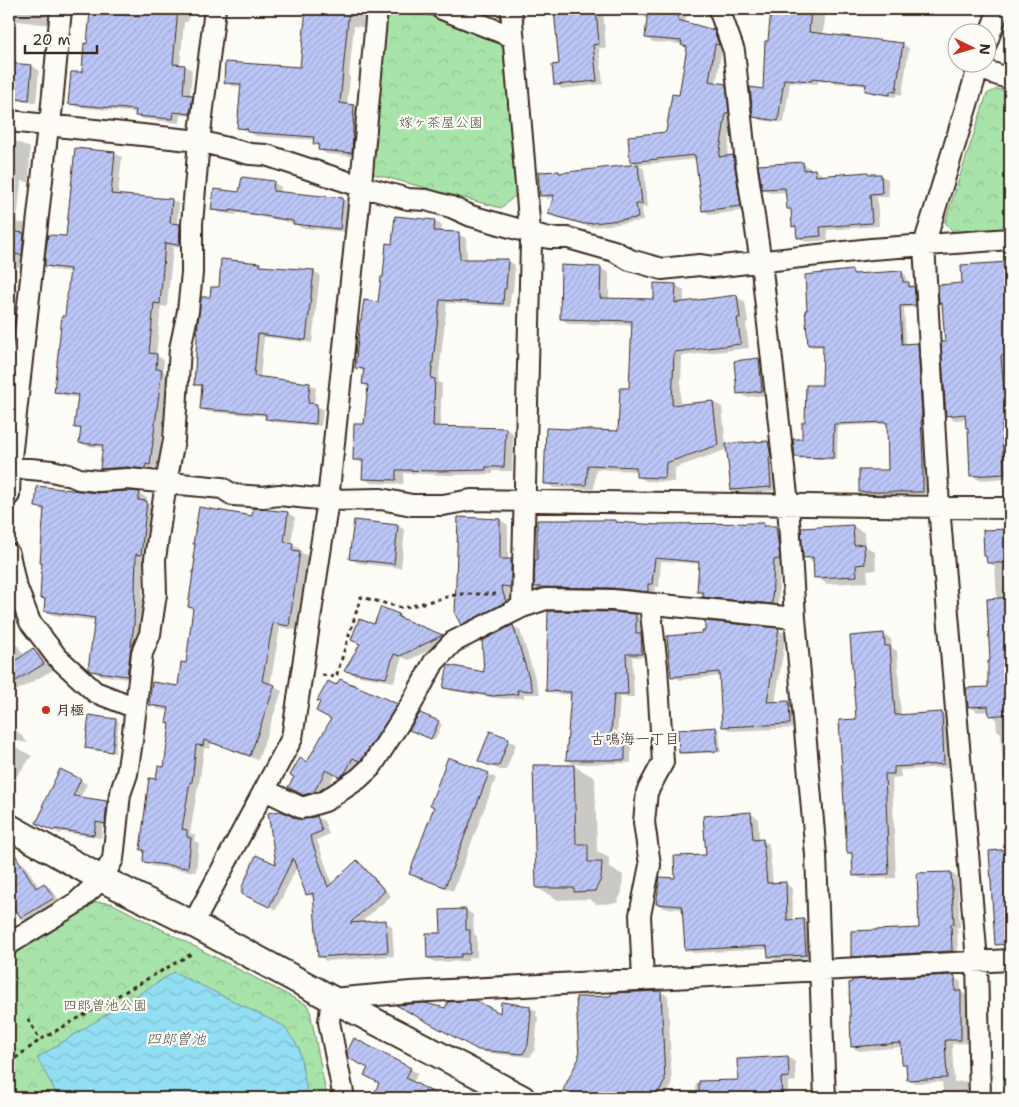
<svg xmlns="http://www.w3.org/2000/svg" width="1019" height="1107" viewBox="0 0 1019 1107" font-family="'Shantell Sans','Klee One',sans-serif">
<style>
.forest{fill:url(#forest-crowns);stroke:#728764}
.water{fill:url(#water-waves);stroke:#6f969d}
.shadow{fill:#0003}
.building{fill:url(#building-hatch);stroke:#3b2a1e}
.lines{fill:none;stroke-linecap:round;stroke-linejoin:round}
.minor-casing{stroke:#3b2a1e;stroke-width:24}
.tertiary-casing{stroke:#3b2a1e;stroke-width:29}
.path{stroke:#3b2a1e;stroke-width:3;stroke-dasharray:4 4;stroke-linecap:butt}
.minor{stroke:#fdfcf7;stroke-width:20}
.tertiary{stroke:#fdfcf7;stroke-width:25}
.poi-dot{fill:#c8321e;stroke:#fdfcf7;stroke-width:2}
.labels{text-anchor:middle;stroke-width:4.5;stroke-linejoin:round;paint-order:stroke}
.park-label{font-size:14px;fill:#565841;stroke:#fdfcf7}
.poi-label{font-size:14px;font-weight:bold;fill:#3b2a1e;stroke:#fdfcf7;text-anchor:start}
.neighbourhood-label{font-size:15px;fill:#3b2a1e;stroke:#fdfcf7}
.water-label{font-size:15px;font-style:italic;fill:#515753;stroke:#fdfcf7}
</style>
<defs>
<pattern id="forest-crowns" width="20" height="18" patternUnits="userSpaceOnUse" patternTransform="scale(1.25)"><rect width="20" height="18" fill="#a8e4aa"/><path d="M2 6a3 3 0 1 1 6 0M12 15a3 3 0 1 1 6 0" fill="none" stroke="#92c492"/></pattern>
<pattern id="water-waves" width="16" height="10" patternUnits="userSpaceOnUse" patternTransform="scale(1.25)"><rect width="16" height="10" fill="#92def2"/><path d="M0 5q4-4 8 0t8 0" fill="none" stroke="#7fbfcf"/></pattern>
<pattern id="building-hatch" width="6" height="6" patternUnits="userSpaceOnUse" patternTransform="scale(1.25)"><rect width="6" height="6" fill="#bcc6f7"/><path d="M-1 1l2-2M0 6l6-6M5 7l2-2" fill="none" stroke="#a2aad3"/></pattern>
</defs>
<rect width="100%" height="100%" fill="#fdfcf7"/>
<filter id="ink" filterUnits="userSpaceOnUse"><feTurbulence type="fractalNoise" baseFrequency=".02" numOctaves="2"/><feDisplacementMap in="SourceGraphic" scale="10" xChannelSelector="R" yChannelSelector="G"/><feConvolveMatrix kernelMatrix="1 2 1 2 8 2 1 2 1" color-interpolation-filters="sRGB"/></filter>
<g filter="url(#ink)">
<path class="forest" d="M 384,9 L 412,9 L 500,43 L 503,50 L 516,195 L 501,208 L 374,174 L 368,164 Z
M 997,89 L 1010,93 L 1010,233 L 957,237 L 945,222 L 987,94 Z
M 95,902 L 111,903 L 309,1006 L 327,1098 L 9,1098 L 9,955 Z"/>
<path class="water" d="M 174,972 L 284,1026 L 299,1048 L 308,1098 L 59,1098 L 37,1058 Z"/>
<path class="shadow" d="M 9,9 L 53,9 L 51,25 L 9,20 Z
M 91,9 L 190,9 L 188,22 L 184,22 L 180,66 L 185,66 L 192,70 L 190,96 L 199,100 L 197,117 L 181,115 L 180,123 L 143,119 L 137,115 L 137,113 L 77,107 L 70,103 L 83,74 L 89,45 Z
M 307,9 L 370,9 L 368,28 L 354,26 L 349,76 L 350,77 L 347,105 L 354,106 L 361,110 L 359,157 L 327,154 L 319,150 L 320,146 L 314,143 L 315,140 L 256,136 L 238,127 L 242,87 L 232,86 L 225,82 L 301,68 Z
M 555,9 L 603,9 L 606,48 L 599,48 L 603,84 L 562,89 L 555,84 L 561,65 Z
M 645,9 L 687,9 L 685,24 L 713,31 L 721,36 L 726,48 L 722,48 L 716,84 L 725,85 L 733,89 L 733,116 L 727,157 L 733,156 L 740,161 L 747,210 L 710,215 L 703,210 L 697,159 L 638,165 L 644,169 L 648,207 L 642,207 L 643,221 L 591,227 L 556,217 L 550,213 L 554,198 L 547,199 L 541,195 L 559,172 L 562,174 L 639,165 L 632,161 L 667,133 L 680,97 L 688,48 L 682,44 L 653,42 L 646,38 L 648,19 L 644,16 Z
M 772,9 L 826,9 L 823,35 L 903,44 L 909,48 L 902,95 L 896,94 L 896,97 L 873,94 L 866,90 L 867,86 L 818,81 L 818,84 L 790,82 L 784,123 L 760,120 L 754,116 L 764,91 Z
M 9,64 L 32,66 L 39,70 L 36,103 L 9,100 Z
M 9,138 L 30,148 L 29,182 L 21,181 L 17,223 L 24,223 L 31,228 L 28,268 L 17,267 L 12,324 L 12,332 L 14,333 L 9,380 Z
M 114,153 L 122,157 L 118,195 L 172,200 L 179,204 L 177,225 L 187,230 L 186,248 L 173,247 L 167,307 L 161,306 L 156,355 L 164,360 L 163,371 L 169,375 L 158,468 L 153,468 L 152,472 L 109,472 L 101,468 L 104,448 L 88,446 L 80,442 L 82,430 L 76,427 L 79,398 L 62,395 L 55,391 L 66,318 L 71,272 L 54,270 L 46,266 L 67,238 Z
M 803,164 L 810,168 L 811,170 L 815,170 L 822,174 L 822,177 L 868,173 L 872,176 L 880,175 L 888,179 L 889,197 L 877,197 L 879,226 L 827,230 L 828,240 L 806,242 L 798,237 L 798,228 L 793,226 L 792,211 L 788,208 L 786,192 L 771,193 L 763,189 Z
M 243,178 L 274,183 L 281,187 L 280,193 L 343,199 L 350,203 L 347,232 L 301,228 L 294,223 L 237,213 L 236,215 L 220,213 L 213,209 L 240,194 Z
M 434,221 L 442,225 L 441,233 L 458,234 L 466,238 L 467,260 L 507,260 L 515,265 L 513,293 L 511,292 L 510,307 L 447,303 L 438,382 L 442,384 L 440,428 L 506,429 L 513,433 L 512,471 L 493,471 L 493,474 L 448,475 L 404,473 L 403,484 L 371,483 L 364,478 L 364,464 L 354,460 L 365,426 L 369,386 L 364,383 L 365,372 L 356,367 L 379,303 L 393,245 Z
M 1010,251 L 1010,478 L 979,480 L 971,475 L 969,429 L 967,428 L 967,419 L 955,420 L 947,415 L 946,343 L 944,305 L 940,303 L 963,284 L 1008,263 L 1008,252 Z
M 259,264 L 266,267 L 314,271 L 320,275 L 312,343 L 264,337 L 260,378 L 310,384 L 316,388 L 314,405 L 323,409 L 321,426 L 273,422 L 267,418 L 267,416 L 207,412 L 201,408 L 203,387 L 195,384 L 211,299 L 220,289 Z
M 600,268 L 609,273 L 609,299 L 655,300 L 676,285 L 684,290 L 684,304 L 737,297 L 745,302 L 748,322 L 746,323 L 749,348 L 682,356 L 680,406 L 713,402 L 722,407 L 726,445 L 769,442 L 776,446 L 778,490 L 739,494 L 732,490 L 728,449 L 675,468 L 674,482 L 646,481 L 637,476 L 637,471 L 596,469 L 594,489 L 554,488 L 545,483 L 620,433 L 630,389 L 633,325 L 570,324 L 561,319 Z
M 852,271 L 857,274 L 902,272 L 906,275 L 907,283 L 919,290 L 920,307 L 904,308 L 906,345 L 917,344 L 922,347 L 928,463 L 927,494 L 865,494 L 860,491 L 890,471 L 888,424 L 838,426 L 837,460 L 801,459 L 796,457 L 803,440 L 806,423 L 823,387 L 824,347 L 813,347 L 809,344 Z
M 758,360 L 766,364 L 769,395 L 746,397 L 739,393 Z
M 139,493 L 147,498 L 146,502 L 155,507 L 148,559 L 144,558 L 141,629 L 134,680 L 99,675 L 91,670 L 96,621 L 53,615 L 45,611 L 46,600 L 42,598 L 45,512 L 36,507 L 97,494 Z
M 287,513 L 295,517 L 291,544 L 300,549 L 300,552 L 308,556 L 296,630 L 280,627 L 270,685 L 282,691 L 258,760 L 211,743 L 210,749 L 204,748 L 199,786 L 198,786 L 190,833 L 195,835 L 194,841 L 199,843 L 196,872 L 152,866 L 144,861 L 145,851 L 142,849 L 157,780 L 165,768 L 171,725 L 167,723 L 169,711 L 158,709 L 150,705 L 179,687 L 187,664 L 194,609 L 189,606 L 253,517 Z
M 459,518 L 500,520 L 508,525 L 508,560 L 519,565 L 519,591 L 509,590 L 514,606 L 470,629 L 462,624 Z
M 616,521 L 620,524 L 659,527 L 763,524 L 769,527 L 776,527 L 783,531 L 786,563 L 780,563 L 778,607 L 711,600 L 698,591 L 700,564 L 661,561 L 659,587 L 655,587 L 654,595 L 542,590 L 536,587 Z
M 398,526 L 405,530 L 401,568 L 358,563 L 350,559 Z
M 853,526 L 864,533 L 865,546 L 875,552 L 876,570 L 867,571 L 868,582 L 827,584 L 816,577 L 815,563 L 804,557 Z
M 1010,530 L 1010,782 L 1003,777 L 1001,733 L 997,730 L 996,718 L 990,715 L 990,711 L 978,712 L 969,706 L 989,688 L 997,599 L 995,566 L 988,562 L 985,531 Z
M 398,615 L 406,619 L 406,621 L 450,640 L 409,660 L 402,657 L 394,682 L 354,675 L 346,671 L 361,645 L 352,640 L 375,626 Z
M 636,616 L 643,619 L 643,635 L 647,638 L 648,657 L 632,657 L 634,697 L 620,697 L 617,735 L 625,735 L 631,739 L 631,763 L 574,764 L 567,760 L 572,695 L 554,694 L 547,690 Z
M 513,626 L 520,630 L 540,694 L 524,694 L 524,698 L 502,699 L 452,691 L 444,687 L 485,673 Z
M 778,630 L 786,634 L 775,703 L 789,702 L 797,707 L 798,728 L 731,731 L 723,726 L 721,676 L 680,680 L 672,676 Z
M 884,635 L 891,639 L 892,648 L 897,651 L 901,716 L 942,713 L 949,718 L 951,767 L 900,770 L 901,777 L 892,778 L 896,878 L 862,879 L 854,875 L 854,855 L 848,852 L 857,720 Z
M 9,640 L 18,646 L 24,656 L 33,650 L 43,656 L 53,670 L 9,695 Z
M 336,687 L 397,705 L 405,709 L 348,781 L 335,774 L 323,796 L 312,799 L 290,787 L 307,764 L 332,719 Z
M 420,715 L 442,724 L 435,740 L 414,731 Z
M 116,720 L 119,722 L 115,753 L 89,749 L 86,747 Z
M 9,722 L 28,743 L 9,740 Z
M 716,728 L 719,730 L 721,752 L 684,754 L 681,752 Z
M 491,733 L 516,744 L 506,770 L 500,770 L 480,761 Z
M 9,743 L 32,756 L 12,782 L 9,780 Z
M 449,759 L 496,778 L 453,891 L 411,874 L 436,807 Z
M 574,766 L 595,778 L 597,851 L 609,858 L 609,867 L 623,875 L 622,892 L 617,903 L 596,904 L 589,899 L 558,900 L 537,888 Z
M 61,770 L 87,784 L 80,798 L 107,803 L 114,807 L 111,827 L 103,825 L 101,838 L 62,832 L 61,834 L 48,828 L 46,807 Z
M 751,814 L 758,818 L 759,840 L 762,840 L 769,844 L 773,884 L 786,884 L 792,888 L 793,920 L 804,920 L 810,924 L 812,958 L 776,960 L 769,956 L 769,949 L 693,953 L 686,949 L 684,909 L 664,908 L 657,904 L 676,879 L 708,857 L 705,817 Z
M 317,817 L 324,821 L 329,834 L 317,840 L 332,884 L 357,862 L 364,866 L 391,896 L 360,923 L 385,922 L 392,926 L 394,956 L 326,961 L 319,956 L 314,898 L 307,894 L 297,867 L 276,910 L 240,892 L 257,857 L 277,866 L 296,820 L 305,821 Z
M 9,848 L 17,862 L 18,861 L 25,865 L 39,887 L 44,884 L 52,889 L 61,903 L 30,922 L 22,918 L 17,910 L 14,912 L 9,909 Z
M 1010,851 L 1010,938 L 1005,939 L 991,852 Z
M 951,873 L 957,877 L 960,927 L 957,927 L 958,954 L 859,959 L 853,956 L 920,929 L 918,874 Z
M 466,910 L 473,915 L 474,934 L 477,936 L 477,957 L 468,958 L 468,961 L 435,962 L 428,958 L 442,934 Z
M 952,976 L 961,982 L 961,992 L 967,996 L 967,1043 L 952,1044 L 954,1082 L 965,1081 L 974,1086 L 975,1098 L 944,1098 L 942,1082 L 915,1083 L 908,1079 L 907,1066 L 903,1063 L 902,1047 L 859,1051 L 852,1047 Z
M 660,992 L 668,996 L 672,1085 L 665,1098 L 580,1098 L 564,1090 L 612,997 Z
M 400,1006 L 501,1015 L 530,1007 L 537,1011 L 536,1016 L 538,1017 L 535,1049 L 530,1057 L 486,1053 Z
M 354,1040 L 418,1073 L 407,1095 L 428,1091 L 442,1098 L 386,1098 L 404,1095 L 369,1068 Z
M 788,1057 L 795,1062 L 796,1081 L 788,1082 L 788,1098 L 696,1098 L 696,1083 L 739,1082 Z
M 1003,1075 L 1010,1075 L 1010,1098 L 1004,1098 Z"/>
<path class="building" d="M 144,9 L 178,9 L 173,64 L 185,65 L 183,94 L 193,95 L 190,114 L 174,112 L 173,119 L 135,116 L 136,110 L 68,104 L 71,72 L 82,72 L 84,43 L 87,44 L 90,12 L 143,16 Z
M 306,9 L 349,9 L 340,103 L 354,105 L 352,153 L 318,150 L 319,144 L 313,144 L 314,137 L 247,132 L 248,129 L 237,128 L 241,84 L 224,83 L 225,62 L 300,67 Z
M 554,9 L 596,9 L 599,44 L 593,45 L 597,81 L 554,85 L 552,65 L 559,64 Z
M 648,9 L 679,9 L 678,20 L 714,30 L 719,45 L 715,44 L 709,81 L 726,84 L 729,113 L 726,113 L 719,157 L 733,155 L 741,206 L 702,211 L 695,155 L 630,162 L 628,136 L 666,132 L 672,94 L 679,95 L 687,47 L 681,45 L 682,41 L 645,38 Z
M 771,9 L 811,9 L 809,32 L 903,43 L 896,92 L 890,91 L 890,95 L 865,91 L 866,84 L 812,78 L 812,81 L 784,79 L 778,121 L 753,117 L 750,87 L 763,89 L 765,41 L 768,41 Z
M 9,63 L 32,65 L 29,100 L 9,98 Z
M 75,148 L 115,152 L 111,194 L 172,199 L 170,223 L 180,224 L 179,245 L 165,243 L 160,304 L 154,303 L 149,353 L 157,354 L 156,369 L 162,369 L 150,465 L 146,464 L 145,469 L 127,467 L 100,469 L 103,445 L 79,443 L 81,428 L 74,428 L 78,395 L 54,392 L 62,316 L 65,316 L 70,269 L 45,266 L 45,257 L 48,235 L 66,236 Z
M 803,162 L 804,170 L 815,169 L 816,176 L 868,172 L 869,174 L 881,174 L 882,193 L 870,194 L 872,223 L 820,227 L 821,236 L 797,238 L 796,226 L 792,227 L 791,209 L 787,209 L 785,188 L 762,189 L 758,165 Z
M 638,164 L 642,204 L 636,204 L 638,218 L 584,224 L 548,214 L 554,195 L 540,196 L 538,172 L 559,171 L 559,173 Z
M 242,177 L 274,181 L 273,191 L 343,198 L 340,229 L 293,224 L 293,221 L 230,210 L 230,212 L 211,210 L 214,189 L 239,192 Z
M 395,216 L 435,220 L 434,231 L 459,232 L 460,259 L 508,259 L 506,289 L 504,289 L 503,304 L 440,300 L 431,378 L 435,379 L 433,426 L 506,428 L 504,467 L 486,467 L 486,470 L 439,471 L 396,470 L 396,480 L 362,479 L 363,460 L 353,460 L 354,424 L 364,424 L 368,385 L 362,384 L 364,369 L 355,368 L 360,320 L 361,320 L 364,300 L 378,302 L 381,277 L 383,277 L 386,243 L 392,244 Z
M 9,231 L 24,233 L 22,255 L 9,254 Z
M 221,259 L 260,263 L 260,266 L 314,270 L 306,340 L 258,334 L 254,376 L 310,383 L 308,403 L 317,404 L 316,424 L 265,419 L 266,414 L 200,409 L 202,385 L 194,385 L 198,322 L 201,297 L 210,297 L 211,287 L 219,287 Z
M 1010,262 L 1010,356 L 1001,356 L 1007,425 L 1002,425 L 1004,474 L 970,476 L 968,428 L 966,428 L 965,414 L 946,416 L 941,342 L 945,342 L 942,303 L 939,304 L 938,285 L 962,283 L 961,265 Z
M 561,265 L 601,267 L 600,298 L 654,299 L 654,283 L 676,284 L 675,303 L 737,295 L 740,318 L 737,318 L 741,344 L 674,352 L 672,405 L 713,401 L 718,445 L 666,463 L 665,478 L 636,477 L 636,467 L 588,465 L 586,485 L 544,484 L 546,428 L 618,431 L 620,388 L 629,388 L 632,321 L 560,319 Z
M 852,270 L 853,274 L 902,271 L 903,282 L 909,282 L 909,287 L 914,286 L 916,305 L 900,306 L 902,344 L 918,343 L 922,417 L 921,417 L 923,460 L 923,492 L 859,492 L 859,470 L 888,470 L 887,422 L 834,424 L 833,458 L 795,457 L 793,439 L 802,439 L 802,422 L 805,422 L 806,385 L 822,385 L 823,345 L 808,345 L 805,310 L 807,310 L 805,275 Z
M 759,358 L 762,391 L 737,394 L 734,361 Z
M 768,441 L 771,457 L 769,457 L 771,487 L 731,490 L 726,444 Z
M 37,486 L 97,493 L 128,491 L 140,492 L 138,500 L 147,501 L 141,555 L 136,554 L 134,624 L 127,676 L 90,671 L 88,669 L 95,618 L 44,611 L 45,599 L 40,598 L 42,563 L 40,563 L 44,508 L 35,507 Z
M 199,507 L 252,516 L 253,508 L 288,512 L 284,542 L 293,543 L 292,550 L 300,551 L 289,626 L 273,623 L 262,681 L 275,685 L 250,756 L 204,740 L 203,746 L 196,745 L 192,782 L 190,782 L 182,829 L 187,830 L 187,837 L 191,838 L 188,868 L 143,862 L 144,850 L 140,850 L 149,778 L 156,779 L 158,766 L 164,767 L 170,724 L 166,723 L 169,708 L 149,705 L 152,682 L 178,686 L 181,662 L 186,663 L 193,608 L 188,607 L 195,559 L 193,558 L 195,544 L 193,544 Z
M 458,517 L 500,519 L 500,559 L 511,559 L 511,587 L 501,586 L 506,602 L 461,625 L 455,614 Z
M 354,520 L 398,525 L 394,564 L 349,559 Z
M 537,520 L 616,520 L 616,522 L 658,525 L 658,524 L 764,523 L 763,526 L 776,526 L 780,559 L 774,560 L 772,604 L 703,597 L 703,592 L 697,592 L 699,562 L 655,558 L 652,584 L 648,584 L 648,592 L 612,588 L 534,587 L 535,560 L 537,560 Z
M 853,525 L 854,545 L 864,544 L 865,564 L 856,565 L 857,576 L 814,578 L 813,557 L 803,558 L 801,528 Z
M 1010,529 L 1010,563 L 987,563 L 986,556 L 984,556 L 983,530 Z
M 1010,597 L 1010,714 L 989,716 L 988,706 L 968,707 L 966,688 L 988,687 L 988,661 L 990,661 L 987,599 Z
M 381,607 L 399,614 L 398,617 L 443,635 L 400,656 L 394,654 L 386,678 L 344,671 L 360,644 L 351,640 L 359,619 L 374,624 Z
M 548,611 L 611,612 L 636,614 L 636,633 L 641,633 L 642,654 L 626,654 L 628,694 L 614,694 L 611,734 L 625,734 L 625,760 L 566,760 L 571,692 L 546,691 Z
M 705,621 L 779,628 L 767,702 L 789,701 L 790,724 L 722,727 L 719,672 L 671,677 L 667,636 L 702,633 L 702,631 L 705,631 Z
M 513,625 L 533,691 L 517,690 L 518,694 L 493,696 L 443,688 L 448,665 L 484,672 L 482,641 Z
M 884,633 L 885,646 L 890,646 L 895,715 L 942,712 L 944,764 L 894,767 L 894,774 L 885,774 L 889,874 L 853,876 L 852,853 L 847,853 L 839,720 L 856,719 L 850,636 Z
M 33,648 L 44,664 L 9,685 L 9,666 Z
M 340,679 L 398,704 L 362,759 L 359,761 L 353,758 L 345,773 L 339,777 L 326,770 L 314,792 L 303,795 L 288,787 L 294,777 L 290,775 L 300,758 L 307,762 L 331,719 L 316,711 L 320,702 L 317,701 L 328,681 L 336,685 Z
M 420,713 L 439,721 L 431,739 L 409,730 Z
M 89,715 L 116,719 L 112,752 L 85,748 Z
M 716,727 L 718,751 L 679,753 L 678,730 Z
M 490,731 L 509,738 L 499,766 L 491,766 L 478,761 Z
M 448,757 L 489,773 L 445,887 L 409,874 L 434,807 L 430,805 Z
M 533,765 L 574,765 L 576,844 L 588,844 L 588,862 L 602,862 L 601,879 L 595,891 L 574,892 L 574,888 L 536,888 Z
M 60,769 L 81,779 L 73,796 L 107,801 L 105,824 L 96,822 L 94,835 L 55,829 L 53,831 L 36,823 L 44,807 L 42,806 Z
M 281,811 L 297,819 L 305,819 L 317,816 L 322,831 L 310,836 L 328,887 L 357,860 L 385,891 L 350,923 L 386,920 L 388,952 L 318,957 L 313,893 L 306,895 L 293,858 L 269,907 L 242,894 L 242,887 L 256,855 L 276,864 L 268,813 Z
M 751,812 L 753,840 L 763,839 L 767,883 L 786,882 L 787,920 L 804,919 L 806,955 L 768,957 L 767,946 L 685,950 L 682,906 L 656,904 L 660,877 L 675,878 L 674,856 L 706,855 L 703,816 Z
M 9,845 L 36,888 L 44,883 L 54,898 L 21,918 L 9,899 Z
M 1010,849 L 1010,944 L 995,945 L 989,851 Z
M 951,872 L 954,924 L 951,924 L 952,951 L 851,957 L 851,931 L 919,928 L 917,873 Z
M 466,909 L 466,930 L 470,930 L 470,954 L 461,954 L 461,957 L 427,958 L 426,933 L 441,933 L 440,910 Z
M 952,975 L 955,976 L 955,991 L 961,991 L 961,1040 L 945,1040 L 947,1078 L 907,1080 L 906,1064 L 902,1064 L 901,1043 L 851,1047 L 849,983 L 852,982 L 852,980 Z
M 661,991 L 665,1081 L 655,1098 L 579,1098 L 563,1090 L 579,1058 L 576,997 L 611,996 L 611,993 Z
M 475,1000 L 500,1013 L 501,1002 L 530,1006 L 530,1011 L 531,1011 L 528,1045 L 523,1054 L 478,1050 L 396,1005 L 425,1003 L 445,1008 L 448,1002 Z
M 354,1038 L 411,1068 L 406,1078 L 444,1098 L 372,1098 L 379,1083 L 364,1075 L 368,1068 L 348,1058 L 347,1052 Z
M 788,1056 L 789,1077 L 781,1078 L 782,1098 L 699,1098 L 699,1081 L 738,1080 L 737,1059 Z"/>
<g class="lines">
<defs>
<path id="minor" d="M 442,9 L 513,37
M 719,9 L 734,51 L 745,155 L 762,270 L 788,504 L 795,618 L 816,855 L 825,1098
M 986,44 L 999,9
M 978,68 L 1010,79
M 9,121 L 199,141 L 250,154 L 266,155 L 360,186 L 408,199 L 426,200 L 451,207 L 471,216 L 549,238 L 568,238 L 614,251 L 630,260 L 662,269 L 699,265 L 713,267 L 871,249 L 1010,239
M 9,467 L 52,471 L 72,476 L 79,479 L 98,481 L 128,479 L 222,488 L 233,495 L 249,496 L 263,497 L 279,495 L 328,500 L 381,499 L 412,505 L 443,505 L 471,500 L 1010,508
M 9,495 L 10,467 L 47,135 L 50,125 L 61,9
M 9,554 L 15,583 L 30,622 L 57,657 L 95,692 L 136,708
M 522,607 L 546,599 L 612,600 L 795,618
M 265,790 L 302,808 L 325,801 L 358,779 L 371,767 L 412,703 L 434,662 L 453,642 L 522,607 L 531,243 L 511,9
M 193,924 L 292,738 L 328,500 L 360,195 L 377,9
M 9,944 L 76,903 L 102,879 L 113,859 L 120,794 L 127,774 L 132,741 L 142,653 L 150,634 L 156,594 L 155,559 L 166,483 L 174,440 L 180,349 L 188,311 L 192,273 L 192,224 L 199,141 L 215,9
M 643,980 L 640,915 L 650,865 L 644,822 L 647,792 L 663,762 L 657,667 L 650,604
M 344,1098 L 329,1022 L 332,999 L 411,992 L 1010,960
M 980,1098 L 977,961 L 939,506 L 924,245 L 980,62"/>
<path id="tertiary" d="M 9,827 L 102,879 L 193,924 L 332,999 L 522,1098"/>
</defs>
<use href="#minor" class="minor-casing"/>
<use href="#tertiary" class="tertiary-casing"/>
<path class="path" d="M 322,675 L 336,677 L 361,597 L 403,608 L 459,594 L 497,594
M 28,1019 L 40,1040
M 9,1063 L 40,1040 L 193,953
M 9,1082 L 18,1098"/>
<use href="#minor" class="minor"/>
<use href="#tertiary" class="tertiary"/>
</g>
</g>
<circle class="poi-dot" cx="46" cy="710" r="5"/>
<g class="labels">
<g class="park-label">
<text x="441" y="127">嫁ヶ茶屋公園</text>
<text x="105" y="1010">四郎曽池公園</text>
</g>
<g class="poi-label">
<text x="56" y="715">月極</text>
</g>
<g class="neighbourhood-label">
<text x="635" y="744">古鳴海一丁目</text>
</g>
<g class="water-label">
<text x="176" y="1044">四郎曽池</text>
</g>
</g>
<rect width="1019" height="1107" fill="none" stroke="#fdfcf7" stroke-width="30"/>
<rect x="15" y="15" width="989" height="1077" fill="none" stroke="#3b2a1e" stroke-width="2" filter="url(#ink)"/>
<g transform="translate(972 48) rotate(95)"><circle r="24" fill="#fdfcf7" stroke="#afa8a0"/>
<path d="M0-4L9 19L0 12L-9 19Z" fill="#c8321e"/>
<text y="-8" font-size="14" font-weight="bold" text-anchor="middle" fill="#3b2a1e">N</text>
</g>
<path d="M25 45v8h72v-8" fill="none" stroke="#3b2a1e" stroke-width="2.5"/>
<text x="32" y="45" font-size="15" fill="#3b2a1e" stroke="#fdfcf7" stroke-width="4" paint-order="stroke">20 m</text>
</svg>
